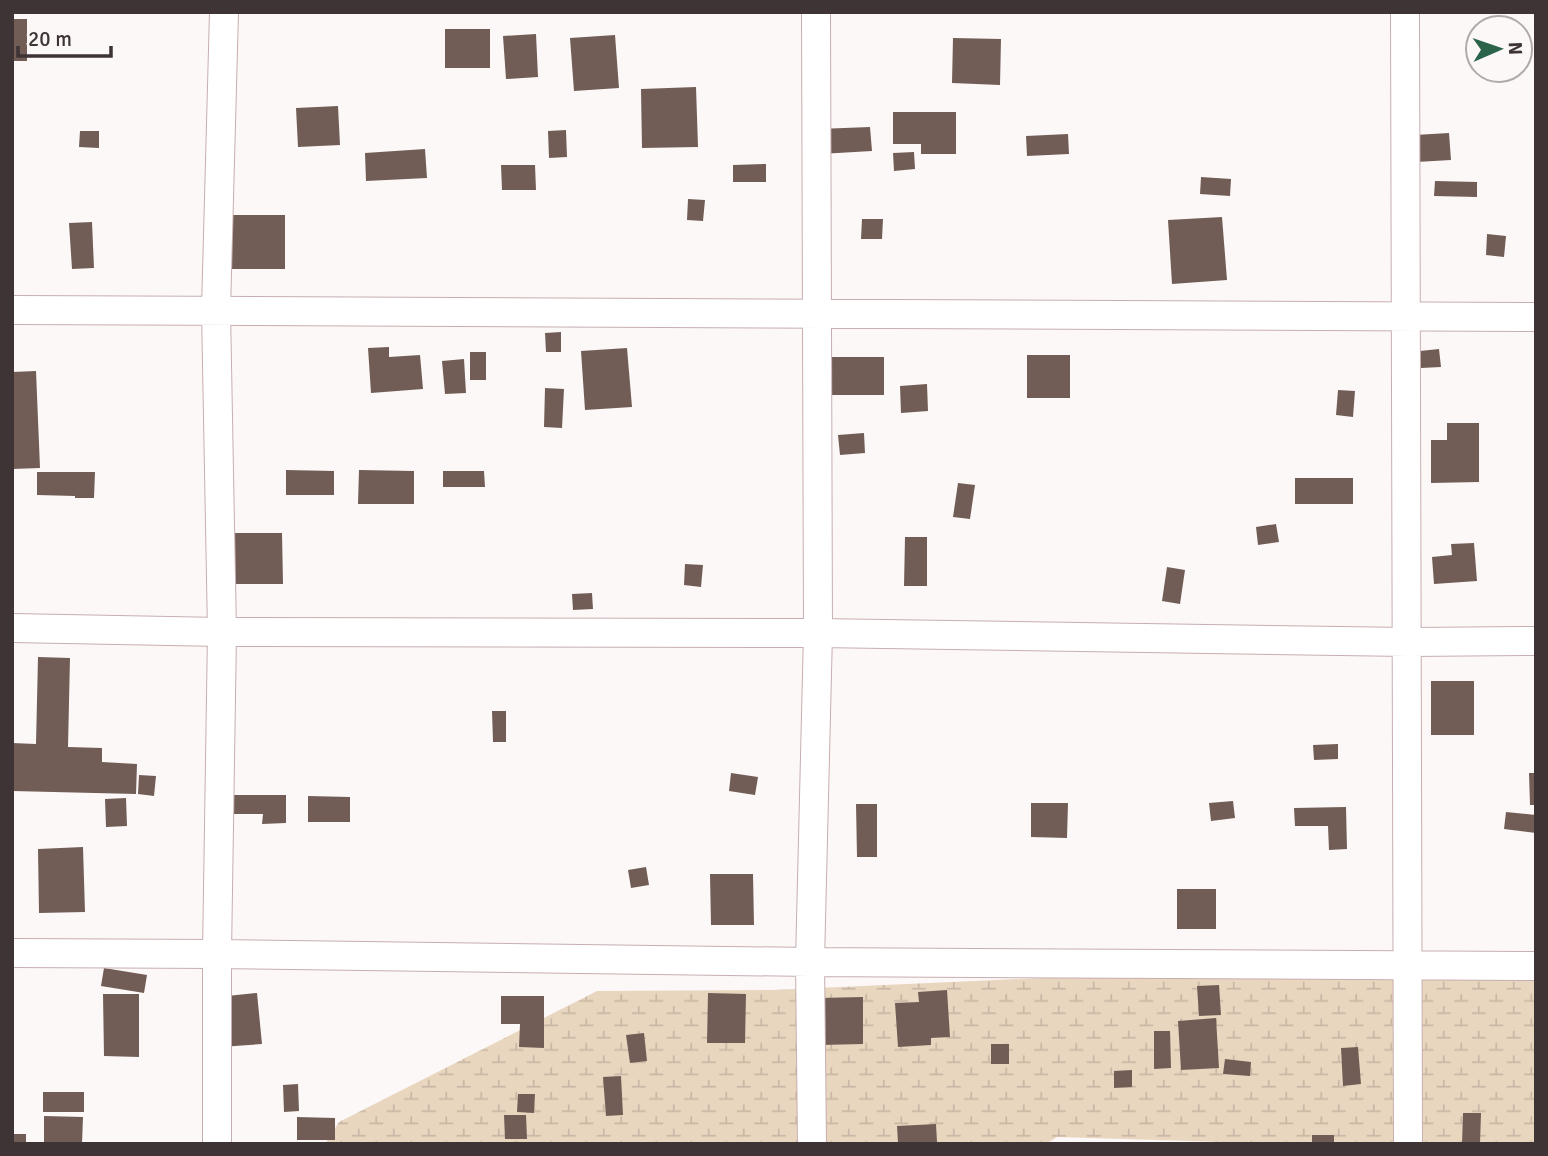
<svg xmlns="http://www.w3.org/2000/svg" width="1548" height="1156" viewBox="0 0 1548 1156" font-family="Signika,sans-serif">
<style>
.wetland{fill:url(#wetland-marsh)}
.building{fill:#715d55}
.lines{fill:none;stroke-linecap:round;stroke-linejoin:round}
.street-casing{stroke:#c7aeb0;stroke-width:30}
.street{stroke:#fff;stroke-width:28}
</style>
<defs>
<pattern id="wetland-marsh" width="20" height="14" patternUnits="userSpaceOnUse" patternTransform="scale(1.75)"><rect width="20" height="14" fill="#e9d6bf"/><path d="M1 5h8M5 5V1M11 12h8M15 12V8" fill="none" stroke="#c9b8a5"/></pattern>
</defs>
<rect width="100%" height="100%" fill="#fdf8f8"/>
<path class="wetland" d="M 1536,956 L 1536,1144 L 1290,1144 L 1057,1137 L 1046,1144 L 325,1144 L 339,1122 L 597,991 L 773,990 Z"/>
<path class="building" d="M 12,19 L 27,19 L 27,61 L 12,61 Z
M 445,29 L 490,29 L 490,68 L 445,68 Z
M 536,34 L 538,77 L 506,79 L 503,36 Z
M 615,35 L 619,88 L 574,91 L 570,38 Z
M 953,38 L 1001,39 L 1000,85 L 952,83 Z
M 696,87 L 698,147 L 642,148 L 641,89 Z
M 338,106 L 340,145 L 298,147 L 296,108 Z
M 893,112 L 956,112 L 956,154 L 921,154 L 921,144 L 893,144 Z
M 870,127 L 872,151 L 820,154 L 818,129 Z
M 566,130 L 567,157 L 549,158 L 548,131 Z
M 80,131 L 99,131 L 99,148 L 79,147 Z
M 1449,133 L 1451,160 L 1416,162 L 1415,135 Z
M 1068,134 L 1069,154 L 1027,156 L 1026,136 Z
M 425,149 L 427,178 L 366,181 L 365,153 Z
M 914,152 L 915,169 L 894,171 L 893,153 Z
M 766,164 L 766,182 L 733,182 L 733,165 Z
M 501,165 L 535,165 L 536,190 L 502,190 Z
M 1201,177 L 1231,179 L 1230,196 L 1200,194 Z
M 1435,181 L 1477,182 L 1477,197 L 1434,196 Z
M 688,199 L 705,200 L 703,221 L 687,220 Z
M 230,215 L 285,215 L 285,269 L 230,269 Z
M 1222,217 L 1227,280 L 1172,284 L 1168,220 Z
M 862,219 L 883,219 L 882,239 L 861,239 Z
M 92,222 L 94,268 L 72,269 L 69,223 Z
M 1487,234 L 1506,236 L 1504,257 L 1486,255 Z
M 561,332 L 561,352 L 546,352 L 545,333 Z
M 389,347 L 389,357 L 420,355 L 423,389 L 371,393 L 368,348 Z
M 627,348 L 632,407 L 585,410 L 581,351 Z
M 1439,349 L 1441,367 L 1421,368 L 1420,351 Z
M 470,352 L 486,352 L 486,380 L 470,380 Z
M 1027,355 L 1070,355 L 1070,398 L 1027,398 Z
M 831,357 L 884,357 L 884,395 L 832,395 Z
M 464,359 L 466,393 L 445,394 L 442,361 Z
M 36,371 L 40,468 L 12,469 L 12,372 Z
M 927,384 L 928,411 L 901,413 L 900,386 Z
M 545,388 L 564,389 L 562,428 L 544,427 Z
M 1338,390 L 1355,391 L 1353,417 L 1336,415 Z
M 1447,423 L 1479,423 L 1479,482 L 1431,483 L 1431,440 L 1447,440 Z
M 864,433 L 865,453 L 840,455 L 838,435 Z
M 286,470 L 334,471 L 334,495 L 286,495 Z
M 359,470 L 414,471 L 414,504 L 358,504 Z
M 443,471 L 484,471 L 485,487 L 443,487 Z
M 37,472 L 95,472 L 94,498 L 75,498 L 75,496 L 37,495 Z
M 1295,478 L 1353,478 L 1353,504 L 1295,504 Z
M 958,483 L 975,485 L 970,519 L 953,517 Z
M 1276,524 L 1279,542 L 1258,545 L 1256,527 Z
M 229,533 L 282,533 L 283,584 L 230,584 Z
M 905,537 L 927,537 L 927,586 L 904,586 Z
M 1474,543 L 1477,581 L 1434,584 L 1432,557 L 1452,555 L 1451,544 Z
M 685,564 L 703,565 L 701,587 L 684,585 Z
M 1167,567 L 1185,570 L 1180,604 L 1162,601 Z
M 592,593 L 593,609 L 573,610 L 572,594 Z
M 38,657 L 70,658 L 68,747 L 102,748 L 102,762 L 137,764 L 136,794 L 12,791 L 12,743 L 36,744 Z
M 1431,681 L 1474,681 L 1474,735 L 1431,735 Z
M 492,711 L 506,711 L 506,742 L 493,742 Z
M 1338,744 L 1338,759 L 1314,760 L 1313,745 Z
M 731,773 L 758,777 L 755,795 L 729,791 Z
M 1529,773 L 1536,773 L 1536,805 L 1530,805 Z
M 139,775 L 156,776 L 154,796 L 138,794 Z
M 232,795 L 286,795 L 286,823 L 262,824 L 263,814 L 233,814 Z
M 308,796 L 350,797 L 350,822 L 308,822 Z
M 126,798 L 127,826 L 106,827 L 105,799 Z
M 1233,801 L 1235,818 L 1211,821 L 1209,803 Z
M 1031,803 L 1068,803 L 1067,838 L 1031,837 Z
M 856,804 L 877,804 L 877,857 L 857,857 Z
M 1346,807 L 1347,849 L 1329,850 L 1328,826 L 1295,826 L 1294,808 Z
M 1506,812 L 1536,815 L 1536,833 L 1504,829 Z
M 83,847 L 85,912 L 39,913 L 38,849 Z
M 646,867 L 649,885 L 631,888 L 628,870 Z
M 710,874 L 753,874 L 754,925 L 711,925 Z
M 1177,889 L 1216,889 L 1216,929 L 1177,929 Z
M 104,968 L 147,975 L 144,993 L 101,986 Z
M 1219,985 L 1221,1015 L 1199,1016 L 1197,986 Z
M 947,990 L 950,1037 L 931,1038 L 931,1045 L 898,1047 L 895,1003 L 919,1002 L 918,992 Z
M 257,993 L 262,1044 L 221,1047 L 217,997 Z
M 708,993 L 746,994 L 745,1043 L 707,1043 Z
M 103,994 L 139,994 L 139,1057 L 104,1056 Z
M 501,996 L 544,996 L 544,1048 L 519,1047 L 520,1024 L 501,1024 Z
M 863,997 L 863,1044 L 820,1045 L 819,998 Z
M 1216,1018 L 1219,1068 L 1181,1070 L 1178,1021 Z
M 1154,1031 L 1170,1031 L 1171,1068 L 1154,1069 Z
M 644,1033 L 647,1061 L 630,1063 L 626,1035 Z
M 991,1044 L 1009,1044 L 1009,1064 L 991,1064 Z
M 1358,1047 L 1361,1084 L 1343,1086 L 1341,1048 Z
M 1225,1059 L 1251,1062 L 1250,1076 L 1223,1074 Z
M 1132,1070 L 1132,1087 L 1114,1088 L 1114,1071 Z
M 621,1076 L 623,1115 L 606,1116 L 603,1077 Z
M 298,1084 L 299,1111 L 284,1112 L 283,1085 Z
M 43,1092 L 84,1092 L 84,1112 L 43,1112 Z
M 518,1094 L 535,1094 L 534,1113 L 517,1112 Z
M 1463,1113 L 1481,1113 L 1480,1144 L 1462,1144 Z
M 504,1115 L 526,1115 L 527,1139 L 505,1139 Z
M 44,1116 L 83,1117 L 82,1144 L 44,1144 Z
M 297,1117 L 335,1118 L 335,1140 L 297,1140 Z
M 936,1124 L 937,1142 L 898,1143 L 897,1126 Z
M 12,1134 L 26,1134 L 26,1144 L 12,1144 Z
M 1312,1135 L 1334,1135 L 1334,1144 L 1312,1144 Z"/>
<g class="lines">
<defs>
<path id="street" d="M 1405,12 L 1408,1144
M 12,310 L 1536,317
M 12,628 L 222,632 L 818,633 L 1408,642 L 1536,641
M 12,953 L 217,954 L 810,962 L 1536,966
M 217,1144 L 217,954 L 222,632 L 216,310 L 224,12
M 812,1144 L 810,962 L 818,633 L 816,12"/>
</defs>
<use href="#street" class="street-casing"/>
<use href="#street" class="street"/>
</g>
<rect width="1548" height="1156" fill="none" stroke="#3e3435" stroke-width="28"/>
<g transform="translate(1499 49) rotate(88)"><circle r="33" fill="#fdf8f8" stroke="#b1aaaa" stroke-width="2"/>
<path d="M0-5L12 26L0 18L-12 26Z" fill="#2c644b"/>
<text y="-10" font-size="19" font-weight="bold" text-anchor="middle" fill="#3e3435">N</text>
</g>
<path d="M18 46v10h93v-10" fill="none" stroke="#3e3435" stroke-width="3.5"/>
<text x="28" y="46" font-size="21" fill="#3e3435" stroke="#fdf8f8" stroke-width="5" paint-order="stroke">20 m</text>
</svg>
